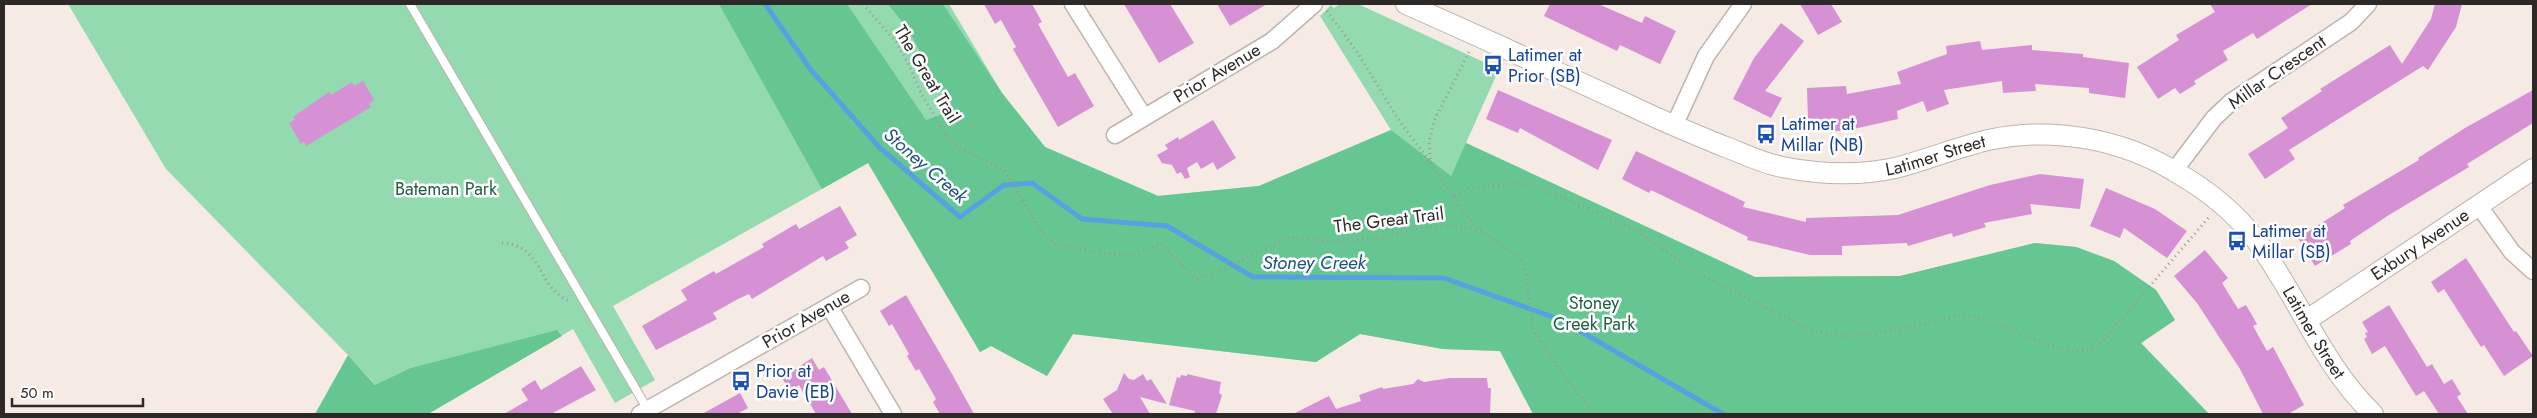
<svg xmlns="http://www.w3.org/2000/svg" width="2537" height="418" viewBox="0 0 2537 418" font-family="Jost,sans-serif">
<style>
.green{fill:#93dab1}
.forest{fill:#66c692}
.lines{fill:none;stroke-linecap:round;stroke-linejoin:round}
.stream{stroke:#56a2e0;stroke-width:5}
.building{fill:#d591d3}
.service-casing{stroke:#beb4ae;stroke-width:10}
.minor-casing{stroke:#beb4ae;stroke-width:19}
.tertiary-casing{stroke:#beb4ae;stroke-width:22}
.path{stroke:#9e9792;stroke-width:3;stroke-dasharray:1 4;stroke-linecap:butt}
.service{stroke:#fff;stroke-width:8}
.minor{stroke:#fff;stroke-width:16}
.tertiary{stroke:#fff;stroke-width:20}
.labels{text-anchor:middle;stroke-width:5;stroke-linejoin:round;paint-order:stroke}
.transit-label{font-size:18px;fill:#164399;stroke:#fff;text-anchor:start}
.street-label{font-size:18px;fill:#2d2927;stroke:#fff}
.park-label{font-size:18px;fill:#1d6341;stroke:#fff}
.water-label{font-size:19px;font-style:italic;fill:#1d537d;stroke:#fff}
</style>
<rect width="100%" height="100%" fill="#f5ebe4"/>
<path class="green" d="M 68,4 L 949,4 L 1002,93 L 1045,147 L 1158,196 L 1259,186 L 1391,130 L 1320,16 L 1331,5 L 1334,8 L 1340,4 L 1358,4 L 1499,69 L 1466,143 L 1755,277 L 1900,276 L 2035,243 L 2076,247 L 2114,261 L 2156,290 L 2175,320 L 2141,343 L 2209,414 L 1533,414 L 1500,351 L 1443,349 L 1360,334 L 1316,362 L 1073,334 L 1047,376 L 991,346 L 980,352 L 868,163 L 613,306 L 655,380 L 615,403 L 573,329 L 428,414 L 402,414 L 348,355 L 166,169 Z"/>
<path class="forest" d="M 719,4 L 847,4 L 926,120 L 951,111 L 908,29 L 888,4 L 943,4 L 1002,93 L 1045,147 L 1158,196 L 1259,186 L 1391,130 L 1451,176 L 1466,143 L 1755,277 L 1900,276 L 2035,243 L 2076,247 L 2114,261 L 2156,290 L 2175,320 L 2141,343 L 2209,414 L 1533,414 L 1500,351 L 1443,349 L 1360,334 L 1316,362 L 1073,334 L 1047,376 L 991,346 L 980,352 L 868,163 L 822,189 Z
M 557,330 L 562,336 L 428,414 L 315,414 L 348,355 L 375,385 L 411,368 Z"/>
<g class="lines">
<path class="stream" d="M 765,4 L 811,70 L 879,147 L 960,217 L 1004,185 L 1032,183 L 1082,219 L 1167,226 L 1253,277 L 1444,278 L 1561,320 L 1723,414"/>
</g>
<path class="building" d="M 984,4 L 1032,4 L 1042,22 L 1038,24 L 1068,77 L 1075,73 L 1094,106 L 1058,127 L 1013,49 L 1016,47 L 1001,20 L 995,24 Z
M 1124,4 L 1170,4 L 1194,43 L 1159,63 Z
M 1217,4 L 1267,4 L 1230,26 Z
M 1550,4 L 1598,4 L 1642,23 L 1645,16 L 1676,31 L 1660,64 L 1620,45 L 1617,51 L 1544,16 Z
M 1800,4 L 1831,4 L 1842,22 L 1818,35 Z
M 2210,4 L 2312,4 L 2257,39 L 2253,33 L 2223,51 L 2228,60 L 2194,81 L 2196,84 L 2180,94 L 2175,88 L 2158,99 L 2137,67 L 2179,40 L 2176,35 L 2215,12 Z
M 2435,4 L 2462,4 L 2456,27 L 2428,70 L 2423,66 L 2289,150 L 2295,159 L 2265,179 L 2248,154 L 2288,128 L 2281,118 L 2322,91 L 2320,89 L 2390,45 L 2402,64 L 2431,19 Z
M 1781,23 L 1804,41 L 1765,91 L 1782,98 L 1771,118 L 1733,99 L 1754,58 Z
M 1980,41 L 1982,50 L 2032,45 L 2032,50 L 2083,54 L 2083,57 L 2129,63 L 2125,98 L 2089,93 L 2089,88 L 2035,84 L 2036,91 L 2003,93 L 2002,81 L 1944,90 L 1949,104 L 1927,112 L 1923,101 L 1897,111 L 1898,119 L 1849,130 L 1825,132 L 1825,119 L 1808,120 L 1807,88 L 1846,86 L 1847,94 L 1901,84 L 1897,72 L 1947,54 L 1946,46 Z
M 363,81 L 374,100 L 369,104 L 371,107 L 306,146 L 304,142 L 301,144 L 289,123 L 295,120 L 293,117 L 329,92 L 331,95 L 352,82 L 354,86 Z
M 1498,90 L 1612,140 L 1598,170 L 1520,128 L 1518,133 L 1486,119 Z
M 2533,90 L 2533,123 L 2467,164 L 2469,167 L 2389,215 L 2350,241 L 2351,244 L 2315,266 L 2298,238 L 2345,208 L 2343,205 L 2419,160 L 2418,158 L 2465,128 Z
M 1213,120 L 1236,158 L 1217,170 L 1213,162 L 1201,169 L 1197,162 L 1187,168 L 1190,177 L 1185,179 L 1181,172 L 1177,174 L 1172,165 L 1162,163 L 1157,155 L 1168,149 L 1165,145 L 1178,137 L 1179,140 Z
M 1636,151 L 1745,202 L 1743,207 L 1806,222 L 1806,218 L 1898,215 L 1990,185 L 2040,174 L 2084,179 L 2080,209 L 2030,204 L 2032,214 L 1984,223 L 1986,227 L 1953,237 L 1952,233 L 1908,246 L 1907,243 L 1842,246 L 1842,255 L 1810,255 L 1747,240 L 1748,237 L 1651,190 L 1649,193 L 1622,179 Z
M 2106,188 L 2155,209 L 2187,231 L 2167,258 L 2124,228 L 2120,238 L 2090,226 Z
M 840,206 L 857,235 L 845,242 L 849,248 L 826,261 L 823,256 L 752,299 L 749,294 L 738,299 L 713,313 L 717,319 L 656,350 L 642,326 L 687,300 L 681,290 L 714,271 L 716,274 L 764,247 L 762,244 L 796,224 L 799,229 Z
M 2205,250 L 2228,278 L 2222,283 L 2238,309 L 2246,305 L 2257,324 L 2253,326 L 2267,351 L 2273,347 L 2304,405 L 2288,414 L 2263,414 L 2240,369 L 2197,303 L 2174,276 Z
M 2466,258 L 2514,332 L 2516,331 L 2533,356 L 2504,376 L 2484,345 L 2481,347 L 2444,289 L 2438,293 L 2431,282 Z
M 906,295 L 952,374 L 974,414 L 940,414 L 933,402 L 936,399 L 919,369 L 916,371 L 907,356 L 909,354 L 892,324 L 889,326 L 880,311 Z
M 2389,305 L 2427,367 L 2432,364 L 2444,384 L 2452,379 L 2461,394 L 2457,397 L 2468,414 L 2439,414 L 2424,391 L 2416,396 L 2385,346 L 2372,354 L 2364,339 L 2367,337 L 2365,333 L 2368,332 L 2362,322 Z
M 812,358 L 819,370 L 824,367 L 852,414 L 816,414 L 799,385 L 790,391 L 782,378 Z
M 581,366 L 596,390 L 551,414 L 504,414 L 528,400 L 521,389 L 535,380 L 541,390 Z
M 1124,373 L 1129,379 L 1134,380 L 1143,374 L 1147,381 L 1151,379 L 1167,404 L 1140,397 L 1150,414 L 1113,414 L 1103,399 L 1117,390 Z
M 1187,374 L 1221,382 L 1219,393 L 1222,395 L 1216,414 L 1194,414 L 1195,411 L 1169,405 L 1177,377 L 1180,378 L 1181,375 L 1187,376 Z
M 1450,378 L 1487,378 L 1488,388 L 1491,388 L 1490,414 L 1293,414 L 1329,396 L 1336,409 L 1361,401 L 1359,395 L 1382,387 L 1383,389 L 1413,384 L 1418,379 L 1424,382 Z
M 740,393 L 748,408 L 737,414 L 702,414 Z"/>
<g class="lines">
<defs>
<path id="service" d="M 410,4 L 648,410"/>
<path id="minor" d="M 1073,4 L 1144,117
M 1674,126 L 1706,56 L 1743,4
M 1115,135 L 1272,41 L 1314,4
M 2174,171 L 2214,118 L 2231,102 L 2351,22 L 2368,4
M 2479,206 L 2512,252 L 2533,271
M 829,306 L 893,414
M 640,414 L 861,288"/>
<g id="tertiary">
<path id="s1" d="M 1406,4 C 1481,37 1555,71 1629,105 C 1660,120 1691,133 1723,146 C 1742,153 1762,163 1782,167 C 1818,174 1859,176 1895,168 C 1928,160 1959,146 1993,139 C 2054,127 2121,139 2174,171 C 2204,188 2235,212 2256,240 C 2298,296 2322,365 2373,414"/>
<path id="s2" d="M 2307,320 L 2533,169"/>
</g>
</defs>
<use href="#service" class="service-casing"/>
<use href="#minor" class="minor-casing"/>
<use href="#tertiary" class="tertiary-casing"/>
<path class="path" d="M 863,4 L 896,42 L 908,63 L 921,93 L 945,134 L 960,148 L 1005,171 L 1043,234 L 1056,244 L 1095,252 L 1132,256 L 1160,243 L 1197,279 L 1220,271 L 1289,237 L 1329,241 L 1374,239 L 1420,228 L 1448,225 L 1481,231 L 1520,258 L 1526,273 L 1533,329 L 1564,376 L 1596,414
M 1327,11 L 1357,52 L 1400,122 L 1431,163
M 1469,52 L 1434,121 L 1429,142 L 1431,164 L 1465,214 L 1481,230
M 1455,196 L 1470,188 L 1521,183 L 1549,192 L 1637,231 L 1698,274 L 1810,330 L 1839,336 L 1874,335 L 1959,316 L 1984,318 L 2046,345 L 2077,352 L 2093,349 L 2103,341 L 2209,217
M 502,243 C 544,245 536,287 569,301"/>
<use href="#service" class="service"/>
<use href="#minor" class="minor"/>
<use href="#tertiary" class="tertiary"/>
</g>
<defs>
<symbol id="bus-bare" viewBox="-9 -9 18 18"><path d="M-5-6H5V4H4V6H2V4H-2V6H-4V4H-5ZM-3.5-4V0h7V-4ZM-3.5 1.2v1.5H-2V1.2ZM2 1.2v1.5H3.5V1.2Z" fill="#1a4fb4" stroke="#fff" stroke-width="2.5" paint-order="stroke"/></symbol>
</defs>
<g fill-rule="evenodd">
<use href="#bus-bare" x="1479" y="51" width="28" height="28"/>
<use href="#bus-bare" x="1752" y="120" width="28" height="28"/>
<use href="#bus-bare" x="2223" y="227" width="28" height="28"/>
<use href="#bus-bare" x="727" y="367" width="28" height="28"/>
</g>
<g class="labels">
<g class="transit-label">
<text x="1508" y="61">Latimer at<tspan x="1508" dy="21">Prior (SB)</tspan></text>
<text x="1781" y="130">Latimer at<tspan x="1781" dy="21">Millar (NB)</tspan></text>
<text x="2252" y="237">Latimer at<tspan x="2252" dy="21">Millar (SB)</tspan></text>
<text x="756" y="377">Prior at<tspan x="756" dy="21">Davie (EB)</tspan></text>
</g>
<g class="street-label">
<text transform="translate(2277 72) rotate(-35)" y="6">Millar Crescent</text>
<text transform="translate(1217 73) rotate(-31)" y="6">Prior Avenue</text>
<text transform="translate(927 74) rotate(59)" y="6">The Great Trail</text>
<text dy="6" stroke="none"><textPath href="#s1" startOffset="566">Latimer Street</textPath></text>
<text transform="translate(1389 220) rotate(-7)" y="6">The Great Trail</text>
<text dy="6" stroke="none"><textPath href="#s2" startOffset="136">Exbury Avenue</textPath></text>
<text transform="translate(806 319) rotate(-30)" y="6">Prior Avenue</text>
<text dy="6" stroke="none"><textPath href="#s1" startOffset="1031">Latimer Street</textPath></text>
</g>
<g class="park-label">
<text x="446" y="195">Bateman Park</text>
<text x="1594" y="309">Stoney<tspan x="1594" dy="21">Creek Park</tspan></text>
</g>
<g class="water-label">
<text transform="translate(926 165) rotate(41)" y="7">Stoney Creek</text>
<text x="1314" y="269">Stoney Creek</text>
</g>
</g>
<rect width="2537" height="418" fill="none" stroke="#2d2927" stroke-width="10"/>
<path d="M12 398v8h131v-8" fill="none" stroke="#2d2927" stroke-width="2.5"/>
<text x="20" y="398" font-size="15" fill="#2d2927" stroke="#ffffff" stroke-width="4" paint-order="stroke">50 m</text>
</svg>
